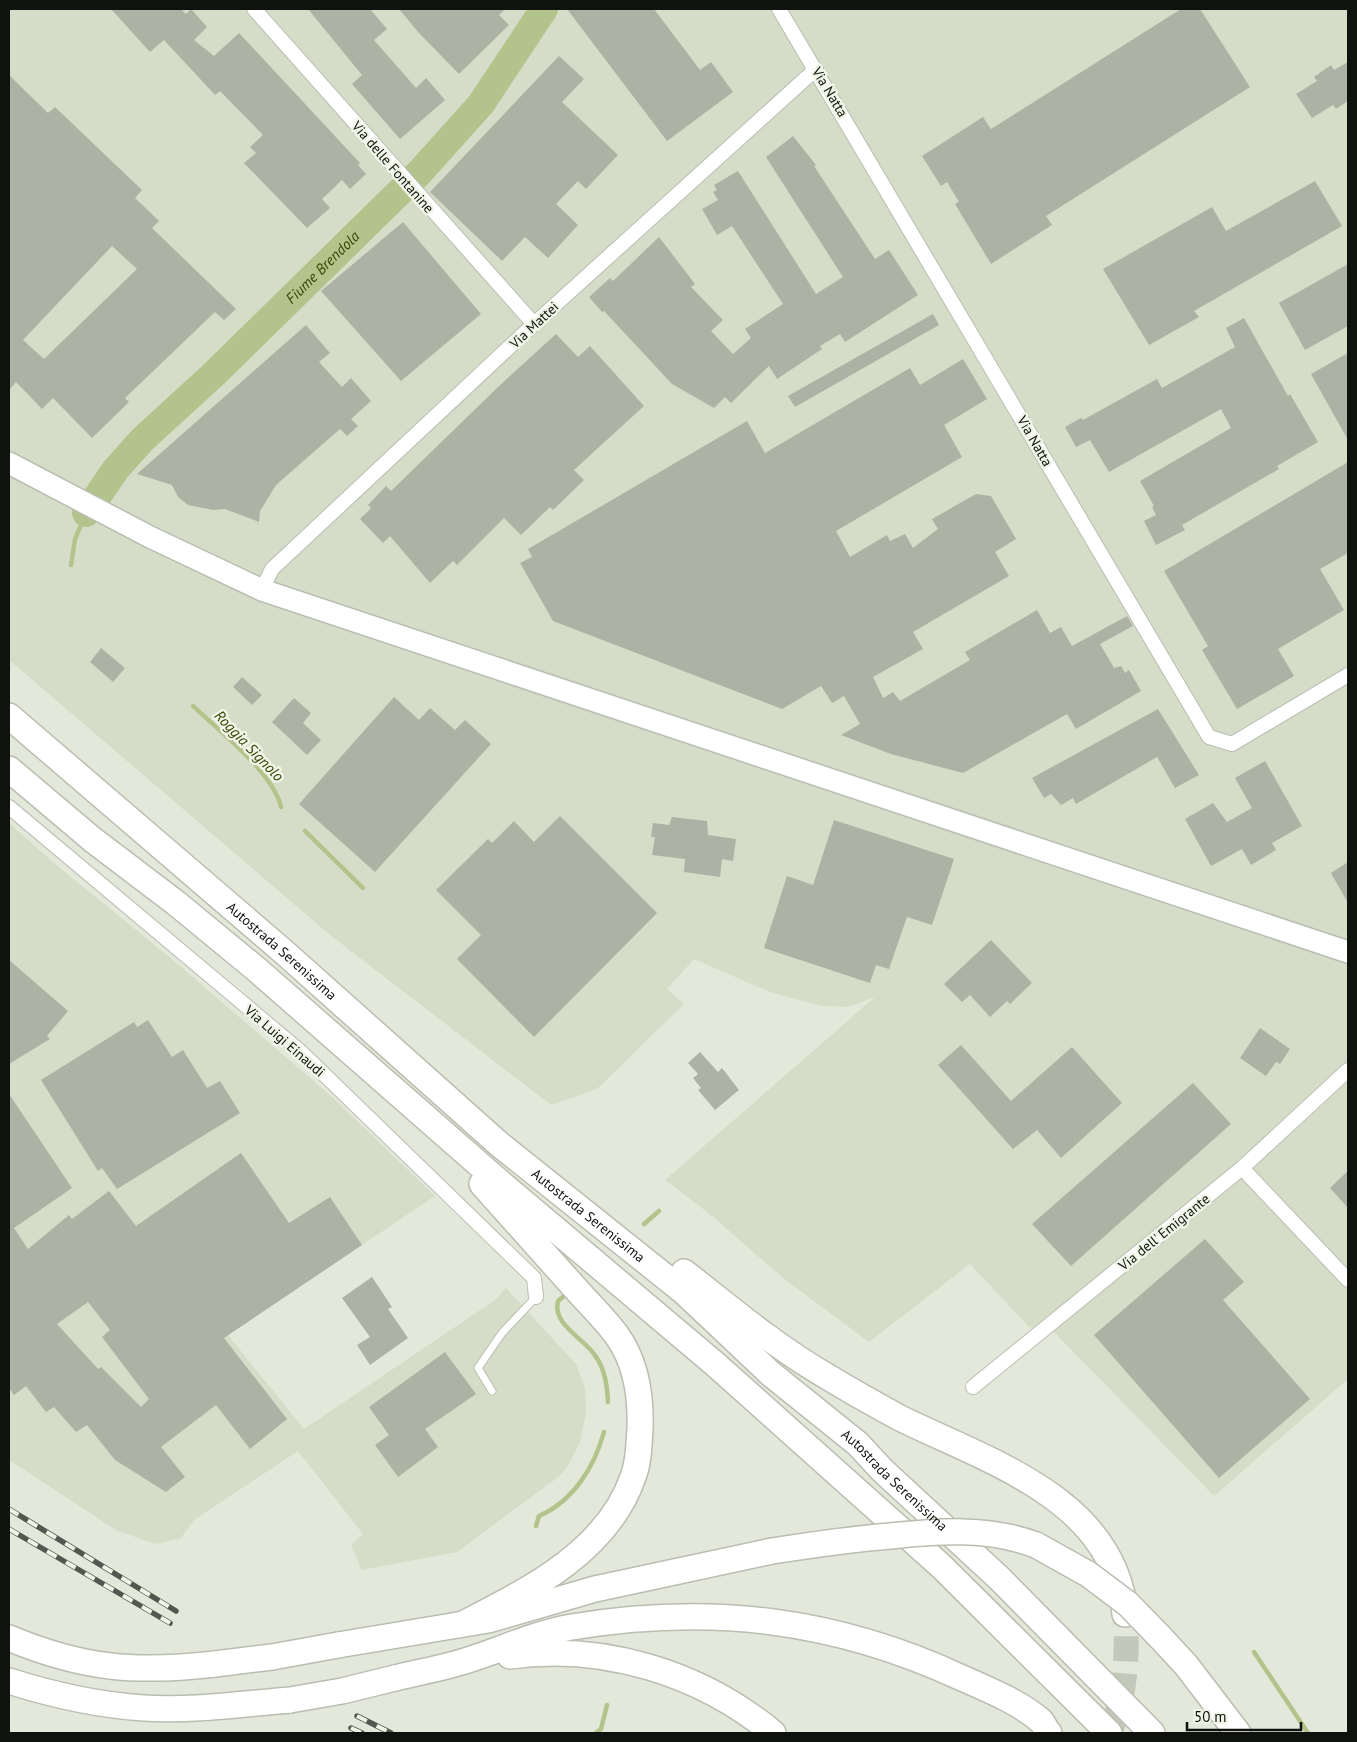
<svg xmlns="http://www.w3.org/2000/svg" width="1357" height="1742" viewBox="0 0 1357 1742" font-family="'PT Sans',sans-serif">
<style>
.built{fill:#d5ddc8}
.lines{fill:none;stroke-linecap:round;stroke-linejoin:round}
.stream{stroke:#b2c48b;stroke-width:4.5}
.river{stroke:#b2c48b;stroke-width:28}
.building{fill:#adb2a5;fill-rule:evenodd}
.motorway-tunnel{stroke:#c3c8bb;stroke-width:25;stroke-dasharray:25 12;stroke-linecap:butt}
.service-casing{stroke:#b9beb1;stroke-width:9}
.minor-casing{stroke:#b9beb1;stroke-width:16}
.primary-casing{stroke:#b9beb1;stroke-width:24}
.motorway-casing{stroke:#b9beb1;stroke-width:28}
.service{stroke:#fff;stroke-width:7}
.minor{stroke:#fff;stroke-width:14}
.primary{stroke:#fff;stroke-width:21}
.motorway{stroke:#fff;stroke-width:25}
.rail-casing{stroke:#54574f;stroke-width:5.5}
.rail{stroke:#f0f5e7;stroke-width:4;stroke-dasharray:11;stroke-linecap:butt}
.motorway-bridge-casing{stroke:#b9beb1;stroke-width:28;stroke-linecap:butt}
.motorway-bridge{stroke:#fff;stroke-width:25}
.labels{text-anchor:middle;stroke-width:5;stroke-linejoin:round;paint-order:stroke}
.street-label{font-size:14px;fill:#10120d;stroke:#f0f5e7}
.water-label{font-size:15px;font-style:italic;fill:#364502;stroke:#f0f5e7}
</style>
<rect width="100%" height="100%" fill="#e3e8da"/>
<path class="built" d="M 9,9 L 1348,9 L 1348,1379 L 1214,1496 L 1055,1333 L 1029,1327 L 970,1264 L 869,1342 L 783,1278 L 711,1215 L 665,1180 L 875,997 L 848,1007 L 821,1006 L 770,992 L 694,959 L 667,989 L 684,1004 L 597,1089 L 551,1105 L 330,935 L 9,660 Z
M 9,823 L 54,863 L 174,961 L 331,1096 L 435,1196 L 228,1335 L 304,1429 L 495,1300 L 506,1288 L 576,1364 L 585,1388 L 586,1413 L 580,1442 L 569,1464 L 561,1475 L 457,1552 L 362,1570 L 351,1545 L 363,1534 L 298,1451 L 194,1520 L 181,1538 L 155,1544 L 116,1530 L 9,1460 Z"/>
<g class="lines">
<path class="stream" d="M 71,565 L 75,539 L 86,513
M 193,706 C 219,731 273,772 281,807
M 305,831 L 363,888
M 644,1224 L 659,1211
M 564,1296 L 558,1301 C 552,1324 583,1338 594,1354 C 605,1368 607,1385 608,1402
M 536,1526 L 539,1516 C 573,1501 594,1468 604,1432
M 1254,1652 L 1308,1733
M 596,1733 L 601,1729 L 607,1705"/>
<path class="river" id="s1" d="M 86,513 L 116,469 L 143,439 L 213,375 L 420,172 L 481,104 L 544,9"/>
</g>
<path class="building" d="M 111,9 L 181,9 L 186,14 L 191,9 L 207,27 L 194,40 L 214,56 L 239,33 L 360,163 L 358,165 L 366,174 L 350,189 L 342,180 L 322,199 L 330,208 L 307,228 L 244,163 L 256,153 L 250,147 L 263,135 L 220,91 L 215,95 L 164,40 L 150,52 Z
M 308,9 L 370,9 L 387,29 L 374,40 L 416,88 L 426,78 L 445,100 L 400,139 L 352,84 L 362,75 Z
M 399,9 L 505,9 L 499,15 L 509,25 L 459,74 L 419,33 Z
M 567,9 L 654,9 L 700,70 L 711,62 L 733,92 L 667,141 Z
M 1181,9 L 1200,9 L 1250,87 L 1046,216 L 1052,225 L 991,264 L 955,204 L 959,202 L 947,182 L 941,186 L 922,156 L 983,117 L 991,129 Z
M 559,56 L 584,79 L 562,102 L 618,155 L 586,189 L 578,181 L 556,204 L 578,225 L 548,258 L 525,237 L 502,261 L 430,192 Z
M 1348,62 L 1348,101 L 1336,109 L 1333,105 L 1312,118 L 1296,94 L 1317,81 L 1314,77 L 1331,65 L 1334,70 Z
M 9,75 L 48,113 L 55,107 L 142,190 L 135,198 L 159,221 L 152,228 L 236,309 L 224,320 L 215,312 L 125,398 L 129,402 L 92,438 L 53,398 L 42,409 L 16,382 L 9,390 ZM 112,246 L 137,269 L 44,359 L 23,340 Z
M 793,136 L 816,165 L 814,166 L 875,259 L 889,250 L 918,295 L 845,342 L 840,334 L 820,346 L 822,349 L 777,379 L 769,366 L 731,403 L 725,397 L 714,408 L 672,384 L 604,311 L 602,312 L 589,297 L 610,278 L 613,281 L 659,237 L 695,284 L 691,287 L 723,320 L 711,331 L 733,354 L 751,338 L 745,329 L 783,304 L 732,226 L 717,235 L 702,209 L 718,200 L 713,192 L 717,190 L 714,185 L 738,171 L 816,294 L 843,277 L 766,157 Z
M 1315,181 L 1342,226 L 1194,311 L 1199,317 L 1149,345 L 1103,269 L 1212,207 L 1226,231 Z
M 403,222 L 481,314 L 401,381 L 321,291 Z
M 1348,264 L 1348,326 L 1305,350 L 1279,303 Z
M 933,314 L 939,325 L 795,407 L 788,396 Z
M 1244,318 L 1288,396 L 1290,394 L 1318,442 L 1277,466 L 1279,469 L 1182,525 L 1185,530 L 1156,545 L 1144,521 L 1156,515 L 1152,507 L 1154,506 L 1140,481 L 1231,428 L 1221,409 L 1109,472 L 1090,440 L 1076,447 L 1065,427 L 1081,418 L 1083,420 L 1157,379 L 1162,388 L 1235,347 L 1226,328 Z
M 306,325 L 330,353 L 319,362 L 342,387 L 351,378 L 371,401 L 351,419 L 358,426 L 347,436 L 340,429 L 276,485 L 260,511 L 259,522 L 225,509 L 213,510 L 188,505 L 178,497 L 172,485 L 137,474 Z
M 556,334 L 578,357 L 590,346 L 644,406 L 574,470 L 584,480 L 553,510 L 550,507 L 521,535 L 504,518 L 457,565 L 453,561 L 430,583 L 390,536 L 383,543 L 360,519 L 371,508 L 368,505 L 386,486 L 391,491 L 498,387 Z
M 1348,353 L 1348,440 L 1311,374 Z
M 963,359 L 987,399 L 944,425 L 962,457 L 836,531 L 850,557 L 887,535 L 890,541 L 905,534 L 913,548 L 938,529 L 932,519 L 976,494 L 991,496 L 1016,539 L 995,552 L 1009,576 L 913,632 L 923,649 L 873,677 L 883,698 L 893,692 L 900,701 L 970,660 L 965,652 L 1037,610 L 1050,633 L 1061,627 L 1072,646 L 1127,616 L 1133,626 L 1100,644 L 1114,668 L 1121,666 L 1125,673 L 1129,670 L 1141,691 L 1076,729 L 1067,714 L 963,773 L 891,754 L 841,735 L 860,724 L 844,696 L 832,703 L 821,686 L 782,709 L 553,621 L 520,563 L 532,557 L 528,549 L 747,421 L 765,453 L 910,368 L 920,385 Z
M 1348,462 L 1348,553 L 1320,569 L 1344,610 L 1278,649 L 1294,676 L 1237,709 L 1202,650 L 1208,646 L 1164,571 Z
M 101,648 L 125,668 L 113,682 L 90,662 Z
M 242,677 L 262,695 L 252,705 L 233,687 Z
M 394,697 L 419,720 L 430,708 L 455,730 L 465,720 L 491,744 L 375,872 L 299,804 Z
M 294,698 L 311,713 L 303,723 L 321,740 L 307,755 L 272,722 Z
M 1158,709 L 1199,775 L 1175,788 L 1157,757 L 1076,804 L 1073,798 L 1061,805 L 1051,794 L 1044,798 L 1032,778 Z
M 1265,761 L 1302,826 L 1272,843 L 1276,850 L 1251,865 L 1242,849 L 1211,866 L 1185,819 L 1213,803 L 1227,822 L 1252,808 L 1235,778 Z
M 560,816 L 657,913 L 534,1037 L 457,959 L 481,935 L 436,890 L 488,839 L 492,843 L 514,821 L 534,842 Z
M 672,817 L 707,821 L 708,835 L 736,839 L 733,861 L 722,859 L 720,877 L 684,872 L 685,859 L 652,855 L 655,837 L 651,837 L 653,823 L 669,825 Z
M 834,820 L 954,859 L 932,925 L 907,917 L 889,969 L 876,965 L 870,983 L 764,948 L 787,876 L 813,885 Z
M 1348,862 L 1348,903 L 1331,873 Z
M 991,940 L 1032,983 L 1010,1004 L 1007,1001 L 990,1017 L 970,995 L 962,1002 L 944,984 Z
M 9,960 L 68,1011 L 47,1036 L 50,1039 L 9,1064 Z
M 148,1020 L 172,1057 L 183,1050 L 207,1088 L 220,1081 L 240,1113 L 117,1189 L 102,1168 L 98,1171 L 41,1080 L 134,1022 L 137,1027 Z
M 1260,1028 L 1290,1049 L 1280,1064 L 1276,1062 L 1266,1076 L 1240,1058 Z
M 961,1045 L 1011,1101 L 1072,1047 L 1122,1103 L 1061,1158 L 1037,1130 L 1013,1149 L 938,1065 Z
M 700,1052 L 718,1072 L 722,1068 L 739,1090 L 715,1110 L 698,1090 L 701,1088 L 693,1078 L 698,1074 L 688,1063 Z
M 1193,1083 L 1231,1124 L 1071,1266 L 1032,1224 Z
M 9,1094 L 72,1188 L 14,1228 L 28,1249 L 69,1215 L 72,1219 L 109,1191 L 136,1226 L 241,1153 L 289,1223 L 330,1197 L 362,1245 L 224,1338 L 287,1419 L 250,1449 L 216,1405 L 161,1447 L 185,1477 L 166,1492 L 115,1460 L 87,1425 L 76,1432 L 54,1407 L 46,1412 L 26,1386 L 14,1395 L 9,1388 ZM 88,1302 L 110,1330 L 102,1337 L 149,1399 L 141,1407 L 101,1367 L 98,1369 L 57,1324 Z
M 1348,1171 L 1348,1208 L 1330,1188 Z
M 1205,1239 L 1244,1282 L 1223,1300 L 1310,1399 L 1219,1478 L 1094,1335 Z
M 372,1277 L 392,1307 L 388,1309 L 408,1338 L 370,1365 L 357,1345 L 370,1337 L 342,1298 Z
M 445,1352 L 476,1394 L 425,1429 L 438,1447 L 398,1477 L 375,1445 L 389,1435 L 369,1407 Z"/>
<g class="lines">
<path class="motorway-tunnel" d="M 1109,1733 C 1126,1699 1127,1657 1126,1619"/>
<defs>
<path id="service" d="M 492,1391 L 478,1368 L 502,1333 L 536,1297"/>
<path id="minor" d="M 254,9 L 534,324
M 779,9 L 1209,737 L 1232,744 L 1348,675
M 262,590 L 272,569 L 534,324 L 816,69
M 9,807 L 301,1052 L 534,1278 L 536,1297
M 1242,1168 L 1348,1280
M 973,1387 L 1242,1168 L 1348,1070"/>
<path id="primary" d="M 9,463 L 150,537 L 262,590 L 1348,952"/>
<g id="motorway">
<path id="s2" d="M 9,716 L 285,953 L 499,1144 L 683,1291 L 771,1374 L 858,1444 L 882,1470 L 999,1578 L 1152,1733"/>
<path d="M 9,769 L 93,840 L 176,903 L 255,968 L 497,1180 L 715,1364 L 941,1566 L 1109,1733"/>
<path d="M 684,1272 C 731,1309 776,1347 828,1377 C 851,1391 876,1405 900,1418 C 987,1461 1115,1499 1125,1614"/>
<path d="M 1036,1545 L 1088,1574"/>
<path d="M 463,1624 C 529,1590 607,1552 633,1477 C 639,1462 639,1444 640,1428 C 641,1398 636,1363 618,1337 C 606,1320 590,1305 576,1289 C 545,1254 513,1219 482,1184"/>
<path d="M 1160,1637 L 1186,1665 L 1238,1733"/>
<path d="M 9,1638 C 83,1669 136,1673 215,1664"/>
<path d="M 338,1645 L 488,1620 L 595,1589 L 772,1551"/>
<path d="M 510,1656 C 603,1643 701,1673 773,1733"/>
<path d="M 395,1678 C 419,1672 444,1668 468,1660 C 503,1649 536,1633 572,1627 C 710,1604 835,1619 962,1678 C 987,1689 1021,1703 1041,1721 C 1045,1725 1045,1730 1049,1733"/>
<path d="M 9,1681 C 53,1695 98,1705 144,1708 C 191,1711 243,1704 290,1700"/>
</g>
</defs>
<use href="#service" class="service-casing"/>
<use href="#minor" class="minor-casing"/>
<use href="#primary" class="primary-casing"/>
<use href="#motorway" class="motorway-casing"/>
<use href="#service" class="service"/>
<use href="#minor" class="minor"/>
<use href="#primary" class="primary"/>
<use href="#motorway" class="motorway"/>
<defs>
<path id="rail" d="M 9,1509 L 176,1611
M 9,1529 L 170,1623
M 357,1716 L 391,1733
M 351,1728 L 362,1733"/>
</defs>
<use href="#rail" class="rail-casing"/>
<use href="#rail" class="rail"/>
<defs>
<path id="motorway-bridge" d="M 772,1551 C 811,1545 850,1539 890,1536 C 940,1531 988,1527 1036,1545
M 1088,1574 L 1128,1604 L 1160,1637
M 215,1664 L 272,1657 L 338,1645
M 290,1700 L 342,1691 L 395,1678"/>
</defs>
<use href="#motorway-bridge" class="motorway-bridge-casing"/>
<use href="#motorway-bridge" class="motorway-bridge"/>
</g>
<g class="labels">
<g class="street-label">
<text transform="translate(830 92) rotate(59)" y="5">Via Natta</text>
<text transform="translate(393 167) rotate(49)" y="5">Via delle Fontanine</text>
<text transform="translate(534 325) rotate(-43)" y="5">Via Mattei</text>
<text transform="translate(1035 441) rotate(60)" y="5">Via Natta</text>
<text dy="5" stroke="none"><textPath href="#s2" startOffset="360">Autostrada Serenissima</textPath></text>
<text transform="translate(285 1041) rotate(41)" y="5">Via Luigi Einaudi</text>
<text dy="5" stroke="none"><textPath href="#s2" startOffset="765">Autostrada Serenissima</textPath></text>
<text transform="translate(1164 1232) rotate(-39)" y="5">Via dell' Emigrante</text>
<text dy="5" stroke="none"><textPath href="#s2" startOffset="1170">Autostrada Serenissima</textPath></text>
</g>
<g class="water-label">
<text dy="5" stroke="none"><textPath href="#s1" startOffset="342">Fiume Brendola</textPath></text>
<text transform="translate(249 746) rotate(46)" y="5">Roggia Signolo</text>
</g>
</g>
<rect width="1357" height="1742" fill="none" stroke="#10120d" stroke-width="20"/>
<path d="M1187 1722v8h114v-8" fill="none" stroke="#10120d" stroke-width="2.5"/>
<text x="1194" y="1722" font-size="15" fill="#10120d" stroke="#f0f5e7" stroke-width="4" paint-order="stroke">50 m</text>
</svg>
